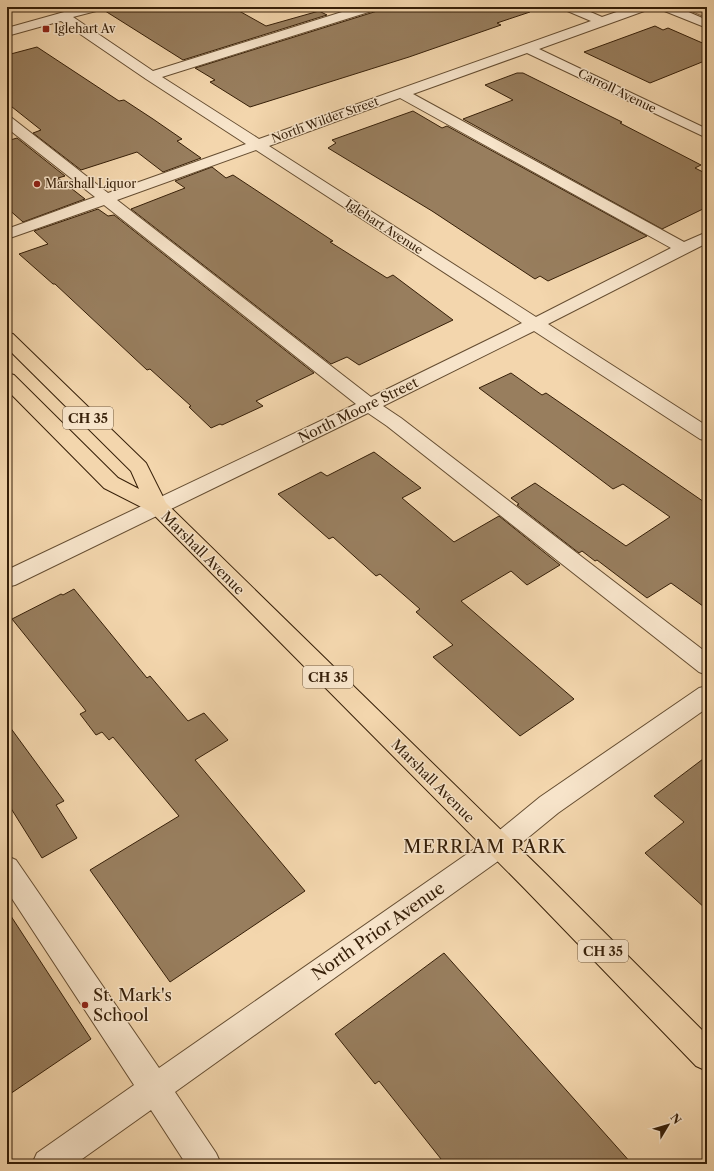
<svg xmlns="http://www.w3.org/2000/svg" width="714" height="1171" viewBox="0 0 714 1171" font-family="'Libre Caslon Text',serif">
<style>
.green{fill:#d3b791;stroke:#846b4c}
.building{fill:#987e5e;stroke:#361f08}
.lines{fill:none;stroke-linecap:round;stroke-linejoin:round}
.minor-casing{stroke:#654d31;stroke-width:2}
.major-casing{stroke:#361f08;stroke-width:2}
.minor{fill:#f7e4ca;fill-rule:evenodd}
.major{fill:#f3d6ad;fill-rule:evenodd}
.poi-dot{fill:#8f2418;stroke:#f7e4ca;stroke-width:1.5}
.labels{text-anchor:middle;stroke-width:3;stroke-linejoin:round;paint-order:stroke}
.far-poi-label{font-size:12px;fill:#361f08;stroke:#f7e4ca;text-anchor:start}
.far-street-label{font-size:12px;fill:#361f08;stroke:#f7e4ca}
.shield{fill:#f7e4ca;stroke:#705a42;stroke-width:1}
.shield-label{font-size:13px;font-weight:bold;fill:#361f08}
.street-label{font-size:14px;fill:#361f08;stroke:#f7e4ca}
.near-street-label{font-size:17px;fill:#361f08;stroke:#f7e4ca}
.near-poi-label{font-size:17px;fill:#361f08;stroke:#f7e4ca;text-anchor:start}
.near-neighbourhood-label{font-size:18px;letter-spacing:1px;fill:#361f08;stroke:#f7e4ca}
</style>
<rect width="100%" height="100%" fill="#f3d6ad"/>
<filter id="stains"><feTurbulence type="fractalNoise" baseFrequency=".005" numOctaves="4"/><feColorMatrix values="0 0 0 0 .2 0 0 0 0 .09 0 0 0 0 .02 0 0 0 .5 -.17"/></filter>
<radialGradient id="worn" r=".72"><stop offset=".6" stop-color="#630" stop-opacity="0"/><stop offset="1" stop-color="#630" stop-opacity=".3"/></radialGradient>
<path class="green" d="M 681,7 L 707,7 L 707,18 Z"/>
<path class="building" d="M 103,7 L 232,7 L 266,26 L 319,11 L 327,15 L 183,60 L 102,9 Z
M 390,7 L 529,7 L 530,12 L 497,23 L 501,25 L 409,57 L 250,107 L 210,82 L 215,80 L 195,68 Z
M 655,26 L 663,30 L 668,28 L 707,45 L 707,60 L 650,83 L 584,52 Z
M 37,47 L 119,101 L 124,100 L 153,119 L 182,139 L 177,141 L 201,158 L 163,172 L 137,152 L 81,170 L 33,133 L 41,130 L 7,103 L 7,55 Z
M 517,73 L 523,73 L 622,122 L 620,123 L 701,165 L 695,168 L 707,174 L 707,207 L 662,229 L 463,119 L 513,100 L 485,85 Z
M 413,111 L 442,128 L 447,126 L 647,236 L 548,281 L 540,276 L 535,279 L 432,211 L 328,148 L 336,143 L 332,140 Z
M 17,138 L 65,176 L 58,178 L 85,199 L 23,222 L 7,208 L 7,141 Z
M 212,167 L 226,178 L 233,175 L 333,241 L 330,242 L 387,278 L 393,275 L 453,320 L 359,365 L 347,357 L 331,364 L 131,209 L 185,188 L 175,181 Z
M 98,209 L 108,216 L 114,215 L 314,373 L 256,401 L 263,406 L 222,425 L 220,424 L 211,428 L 189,407 L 191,406 L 150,369 L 147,370 L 55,284 L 53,284 L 19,254 L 48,244 L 34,231 Z
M 511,373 L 542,395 L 546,393 L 707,504 L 707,609 L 671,583 L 647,598 L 597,560 L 595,561 L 582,551 L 579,553 L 517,505 L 519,504 L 511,498 L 535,483 L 626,546 L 670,517 L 623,484 L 613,489 L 479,388 Z
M 374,452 L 421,488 L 402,498 L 454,542 L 499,516 L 560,565 L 527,585 L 511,571 L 461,601 L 574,699 L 520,736 L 433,657 L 453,645 L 416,612 L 420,609 L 380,574 L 376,576 L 333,537 L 329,539 L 278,494 L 321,472 L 327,476 Z
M 74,589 L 147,678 L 150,676 L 188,721 L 204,713 L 228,740 L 195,760 L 305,891 L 170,982 L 90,870 L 179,816 L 113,737 L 109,740 L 102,732 L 96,735 L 80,714 L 86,711 L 83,707 L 12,619 L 61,594 L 63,595 Z
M 7,723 L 64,801 L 56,805 L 77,838 L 42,858 L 7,802 Z
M 707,756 L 707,910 L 645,853 L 684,822 L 654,796 Z
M 7,910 L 91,1039 L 7,1096 Z
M 444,953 L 632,1164 L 445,1164 L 379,1081 L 375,1084 L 335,1034 Z"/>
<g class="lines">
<defs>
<path id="minor" d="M 82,7 L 102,7 L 100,10 L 73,17 L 153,71 L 358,7 L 377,7 L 375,10 L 162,77 L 259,139 L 591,21 L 565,10 L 563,7 L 579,7 L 602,17 L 631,7 L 649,7 L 647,10 L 539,49 L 707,129 L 707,138 L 527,53 L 413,94 L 684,242 L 707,232 L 707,243 L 548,324 L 707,426 L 707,441 L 700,439 L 534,331 L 383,406 L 401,418 L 707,653 L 707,675 L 699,672 L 387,426 L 368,413 L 15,585 L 7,587 L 7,570 L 356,404 L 104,205 L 7,239 L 7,229 L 95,197 L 7,128 L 7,117 L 12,118 L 108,193 L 246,144 L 146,79 L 61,21 L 7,36 L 7,28 ZM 400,98 L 671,248 L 536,317 L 269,146 ZM 256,150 L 522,323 L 371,397 L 117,200 Z
M 660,7 L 677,7 L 707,20 L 707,28 L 662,10 Z
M 707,686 L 707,708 L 558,813 L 508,854 L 175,1092 L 216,1153 L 221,1164 L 186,1164 L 151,1110 L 75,1164 L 32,1164 L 37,1153 L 134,1085 L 7,891 L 7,856 L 16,860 L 159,1068 L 490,838 L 540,797 L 699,688 Z"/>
<path id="major" d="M 7,333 L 13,334 L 146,463 L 166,503 L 545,873 L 707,1035 L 707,1071 L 696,1066 L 525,889 L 151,512 L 104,488 L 7,390 L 7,373 L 14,375 L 118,478 L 139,489 L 131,471 L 7,348 Z"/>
</defs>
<use href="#minor" class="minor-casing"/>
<use href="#major" class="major-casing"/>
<use href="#minor" class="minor"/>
<use href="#major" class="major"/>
</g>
<g class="poi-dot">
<rect x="42" y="25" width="8" height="8" rx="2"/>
<circle cx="37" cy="184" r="4"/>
<circle cx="85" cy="1005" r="4"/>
</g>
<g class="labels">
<g class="far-poi-label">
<text x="54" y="33">Iglehart Av</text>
<text x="45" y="188">Marshall Liquor</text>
</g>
<g class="far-street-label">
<text transform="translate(617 91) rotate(26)" y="4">Carroll Avenue</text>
<text transform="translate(325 120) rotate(-20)" y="4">North Wilder Street</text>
<text transform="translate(384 227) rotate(33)" y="4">Iglehart Avenue</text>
</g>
<g class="shield">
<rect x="63" y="407" width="50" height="22" rx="3"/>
<rect x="303" y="666" width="50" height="22" rx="3"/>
<rect x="578" y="940" width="50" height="22" rx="3"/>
</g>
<g class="shield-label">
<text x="88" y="423">CH 35</text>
<text x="328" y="682">CH 35</text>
<text x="603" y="956">CH 35</text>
</g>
<g class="street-label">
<text transform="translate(358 410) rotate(-26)" y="5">North Moore Street</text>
<text transform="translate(203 553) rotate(45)" y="5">Marshall Avenue</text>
<text transform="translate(433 781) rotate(45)" y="5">Marshall Avenue</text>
</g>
<g class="near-street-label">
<text transform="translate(378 931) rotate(-35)" y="6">North Prior Avenue</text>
</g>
<g class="near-poi-label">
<text x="93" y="1001">St. Mark's<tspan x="93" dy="20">School</tspan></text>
</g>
<g class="near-neighbourhood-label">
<text x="485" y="853">MERRIAM PARK</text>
</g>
</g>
<rect width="714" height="1171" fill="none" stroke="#f3d6ad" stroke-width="24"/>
<rect x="8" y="8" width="698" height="1155" fill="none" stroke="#361f08" stroke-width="2"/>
<rect x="12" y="12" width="690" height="1147" fill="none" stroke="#361f08"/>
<g transform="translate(668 1125) rotate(52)" stroke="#f7e4ca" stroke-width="3" paint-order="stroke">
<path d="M0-3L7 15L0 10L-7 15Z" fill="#361f08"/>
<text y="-6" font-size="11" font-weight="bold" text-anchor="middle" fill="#361f08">N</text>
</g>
<rect width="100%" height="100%" filter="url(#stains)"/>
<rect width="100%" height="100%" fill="url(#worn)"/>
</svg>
